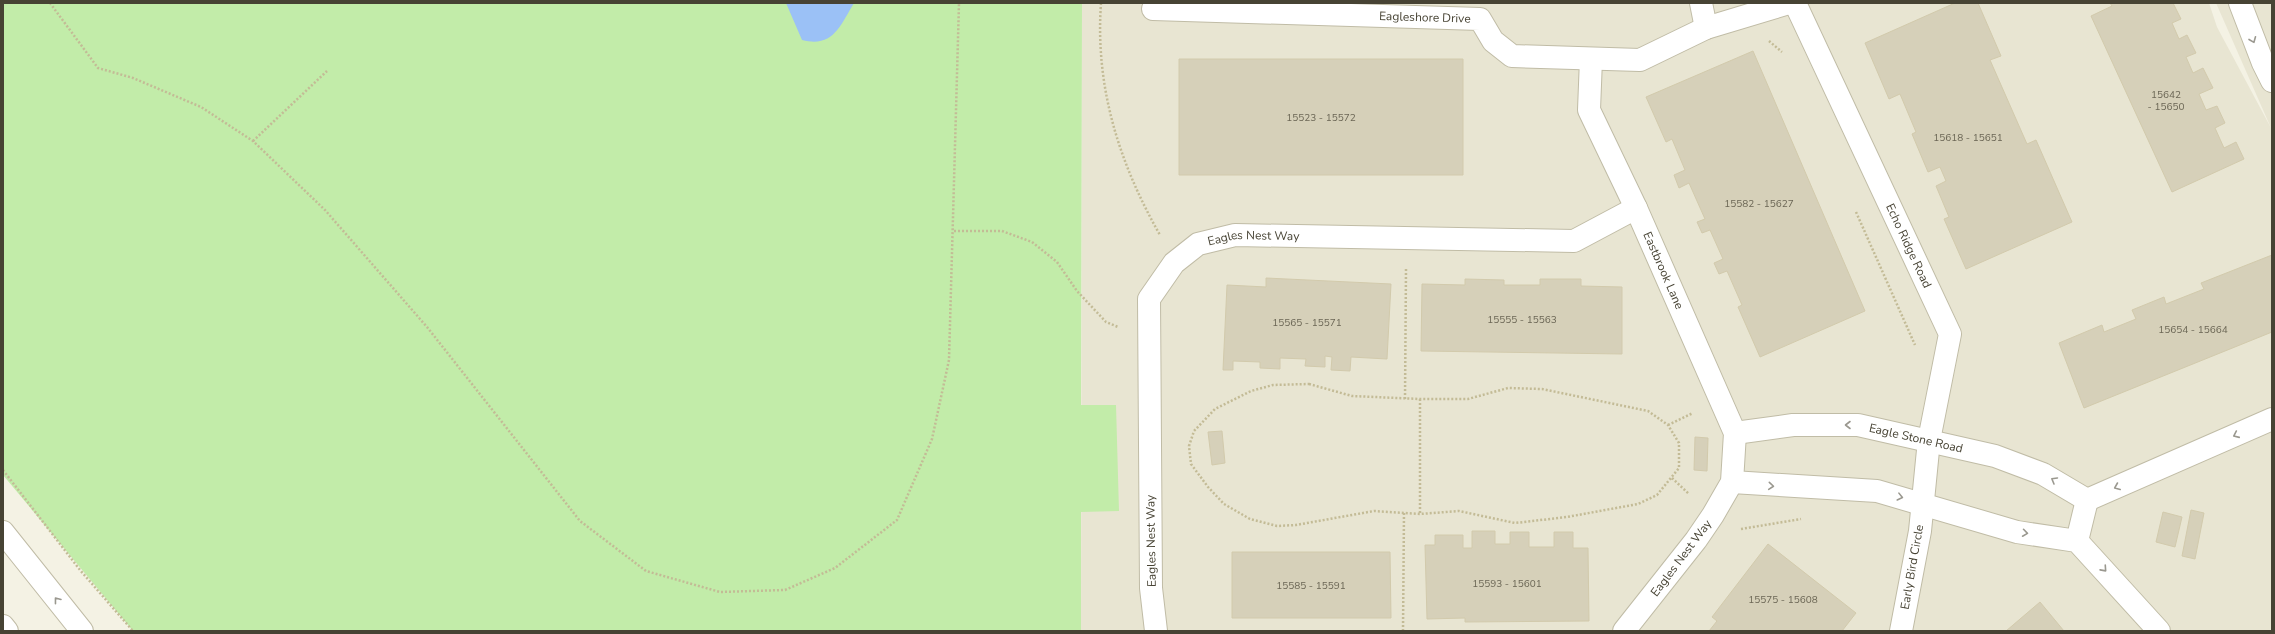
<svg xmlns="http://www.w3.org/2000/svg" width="2275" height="634" viewBox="0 0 2275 634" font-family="'Nunito Sans',sans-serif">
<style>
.residential{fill:#e8e5d2}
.green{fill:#c2eca9}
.water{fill:#9bc1f6}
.building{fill:#d6d0b9;stroke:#d2caac}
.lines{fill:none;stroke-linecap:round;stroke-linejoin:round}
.minor-casing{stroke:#c0bca6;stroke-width:24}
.tertiary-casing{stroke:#c0bca6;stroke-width:24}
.path{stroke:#c3bb96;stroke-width:2.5;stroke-dasharray:2 2;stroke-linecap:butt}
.minor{stroke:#fff;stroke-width:22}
.tertiary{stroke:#fff;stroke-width:22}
.oneway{stroke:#9a988f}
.labels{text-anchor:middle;stroke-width:4;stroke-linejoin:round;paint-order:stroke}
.number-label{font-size:10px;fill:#6b6655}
.street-label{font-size:12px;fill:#474334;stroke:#fff}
</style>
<rect width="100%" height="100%" fill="#f4f2e4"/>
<path class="residential" d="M 1082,3 L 2209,3 L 2217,27 L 2271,128 L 2216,3 L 2272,3 L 2272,631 L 1081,631 Z"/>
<path class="green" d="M 3,3 L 1082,3 L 1081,405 L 1116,405 L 1119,511 L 1081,512 L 1081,631 L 133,631 L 3,475 Z"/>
<path class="water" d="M 786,3 L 854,3 C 840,26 833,48 802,40 Z"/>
<path class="building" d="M 1955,3 L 1978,3 L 2001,56 L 1990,60 L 2027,144 L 2036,140 L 2072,222 L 1966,269 L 1944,219 L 1949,217 L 1936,186 L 1946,181 L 1940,167 L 1928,172 L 1912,134 L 1916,132 L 1900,94 L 1889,99 L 1865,43 Z
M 2110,3 L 2173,3 L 2181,19 L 2172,23 L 2179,39 L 2187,35 L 2196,53 L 2186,57 L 2193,73 L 2203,68 L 2213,88 L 2199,94 L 2206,110 L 2217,106 L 2225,123 L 2215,128 L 2224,148 L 2236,142 L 2244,159 L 2172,192 L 2091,16 L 2112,6 Z
M 1753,51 L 1865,311 L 1760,357 L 1738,307 L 1742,305 L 1727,271 L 1719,274 L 1714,263 L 1723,259 L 1710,230 L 1702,233 L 1697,222 L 1705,219 L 1689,183 L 1679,188 L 1674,175 L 1685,170 L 1672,139 L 1666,142 L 1646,97 Z
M 1179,59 L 1463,59 L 1463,175 L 1179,175 Z
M 2272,255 L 2272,332 L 2084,408 L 2059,343 L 2102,325 L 2104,332 L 2136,319 L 2132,310 L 2164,297 L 2166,304 L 2204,289 L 2201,283 Z
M 1266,278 L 1391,284 L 1387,359 L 1351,357 L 1350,371 L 1331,370 L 1332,357 L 1325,356 L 1325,367 L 1305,366 L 1306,359 L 1280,358 L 1280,369 L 1260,368 L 1260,362 L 1233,361 L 1233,370 L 1223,370 L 1227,285 L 1266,287 Z
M 1465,279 L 1504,280 L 1504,285 L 1540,285 L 1540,279 L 1581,279 L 1581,286 L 1622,287 L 1622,354 L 1421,351 L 1422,284 L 1465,285 Z
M 1222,431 L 1225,463 L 1212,465 L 1208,432 Z
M 1695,437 L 1708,438 L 1707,471 L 1694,470 Z
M 2191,510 L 2204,513 L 2195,559 L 2182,556 Z
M 2163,512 L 2182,517 L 2175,547 L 2156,542 Z
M 1472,531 L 1495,531 L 1495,544 L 1510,544 L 1510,532 L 1529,532 L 1529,547 L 1554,547 L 1554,532 L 1573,532 L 1573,548 L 1588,548 L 1589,621 L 1465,622 L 1465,618 L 1427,619 L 1425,545 L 1435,545 L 1435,535 L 1463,535 L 1463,548 L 1472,548 Z
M 1768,544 L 1856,613 L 1842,631 L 1709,631 L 1717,621 L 1712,617 Z
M 1232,552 L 1390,552 L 1391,618 L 1232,618 Z
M 2040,602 L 2064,631 L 2006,631 Z"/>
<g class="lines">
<defs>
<g id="minor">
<path d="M 1701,3 L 1706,28"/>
<path id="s1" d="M 1795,3 L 1950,334 L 1929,440 L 1920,531 L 1901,631"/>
<path d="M 2240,3 L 2263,63 L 2272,81"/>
<path id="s2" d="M 1153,9 L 1480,19 L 1493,41 L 1512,56 L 1640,60 L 1706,28 L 1789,3"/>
<path id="s3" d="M 1591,59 L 1589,110 L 1636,208 L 1735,433 L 1732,482 L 1713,515 L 1696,540 L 1624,631"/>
<path id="s4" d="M 1735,433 L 1793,425 L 1858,425 L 1995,456 L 2043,474 L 2087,500"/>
<path d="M 1732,482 L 1877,491 L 2017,532 L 2077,541 L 2159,631"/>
<path d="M 2087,500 L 2272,419"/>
<path d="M 2077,541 L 2087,500"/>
<path id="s5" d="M 1156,631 L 1151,588 L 1149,299 L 1174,263 L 1198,244 L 1235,235 L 1574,241 L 1636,208"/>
</g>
<path id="tertiary" d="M 3,532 L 82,631
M 3,626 L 7,631"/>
</defs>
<use href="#minor" class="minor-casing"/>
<use href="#tertiary" class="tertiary-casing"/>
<path class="path" d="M 50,3 L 98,68 L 133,78 L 201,107 L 253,141 L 325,210 L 427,327 L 580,521 L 646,571 L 720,592 L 785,590 L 835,568 L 897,520 L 932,439 L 949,360 L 959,3
M 1101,3 C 1095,87 1119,163 1160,235
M 1769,41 L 1782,52
M 253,141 L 327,71
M 1856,212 L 1915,345
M 954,231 L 1002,231 L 1032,242 L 1057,262 L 1077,291 L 1106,322 L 1118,327
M 1309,384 L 1352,396 L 1420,399 L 1468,399 L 1508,388 L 1542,389 L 1648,411 L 1668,425 L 1679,443 L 1679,468 L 1657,495 L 1638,504 L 1567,517 L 1515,523 L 1459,511 L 1420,514 L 1374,511 L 1296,525 L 1277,526 L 1250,519 L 1224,504 L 1208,487 L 1191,464 L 1189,446 L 1194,431 L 1215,409 L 1251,391 L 1273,385 Z
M 1405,399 L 1406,268
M 1420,399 L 1420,514
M 1668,425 L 1693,413
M 3,470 L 80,570 L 133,631
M 1672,478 L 1689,494
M 1741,529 L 1801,519
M 1403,631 L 1404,512"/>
<use href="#minor" class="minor"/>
<use href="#tertiary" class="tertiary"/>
</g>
<defs><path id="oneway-chevron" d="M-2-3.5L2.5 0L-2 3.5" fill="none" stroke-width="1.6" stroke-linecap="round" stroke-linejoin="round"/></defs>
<g class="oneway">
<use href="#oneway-chevron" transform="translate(2253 40) rotate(68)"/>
<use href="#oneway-chevron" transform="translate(1848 425) rotate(180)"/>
<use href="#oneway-chevron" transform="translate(2236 435) rotate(156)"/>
<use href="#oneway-chevron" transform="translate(2054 480) rotate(-150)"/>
<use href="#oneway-chevron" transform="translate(1771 486) rotate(5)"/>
<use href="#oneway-chevron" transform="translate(2117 487) rotate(157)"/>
<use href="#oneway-chevron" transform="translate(1900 497) rotate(14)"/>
<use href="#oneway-chevron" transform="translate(2025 533) rotate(8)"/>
<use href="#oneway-chevron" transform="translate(2104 569) rotate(48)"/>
<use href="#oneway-chevron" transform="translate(57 600) rotate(-128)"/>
</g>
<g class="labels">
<g class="number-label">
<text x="2166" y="98">15642<tspan x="2166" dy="12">- 15650</tspan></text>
<text x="1321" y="121">15523 - 15572</text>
<text x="1968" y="141">15618 - 15651</text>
<text x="1759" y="207">15582 - 15627</text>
<text x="1522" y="323">15555 - 15563</text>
<text x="1307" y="326">15565 - 15571</text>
<text x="2193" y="333">15654 - 15664</text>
<text x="1507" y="587">15593 - 15601</text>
<text x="1311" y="589">15585 - 15591</text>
<text x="1783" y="603">15575 - 15608</text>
</g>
<g class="street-label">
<text dy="4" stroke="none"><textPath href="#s2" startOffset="272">Eagleshore Drive</textPath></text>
<text dy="4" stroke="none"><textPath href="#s5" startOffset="463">Eagles Nest Way</textPath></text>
<text dy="4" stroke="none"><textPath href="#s1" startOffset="268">Echo Ridge Road</textPath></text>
<text dy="4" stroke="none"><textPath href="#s3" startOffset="228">Eastbrook Lane</textPath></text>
<text dy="4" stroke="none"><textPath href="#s4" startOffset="183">Eagle Stone Road</textPath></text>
<text transform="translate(1151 541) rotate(-91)" y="4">Eagles Nest Way</text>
<text transform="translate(1681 558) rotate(-53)" y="4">Eagles Nest Way</text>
<text transform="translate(1912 567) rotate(-80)" y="4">Early Bird Circle</text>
</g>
</g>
<rect width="2275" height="634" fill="none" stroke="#474334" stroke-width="8"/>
</svg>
